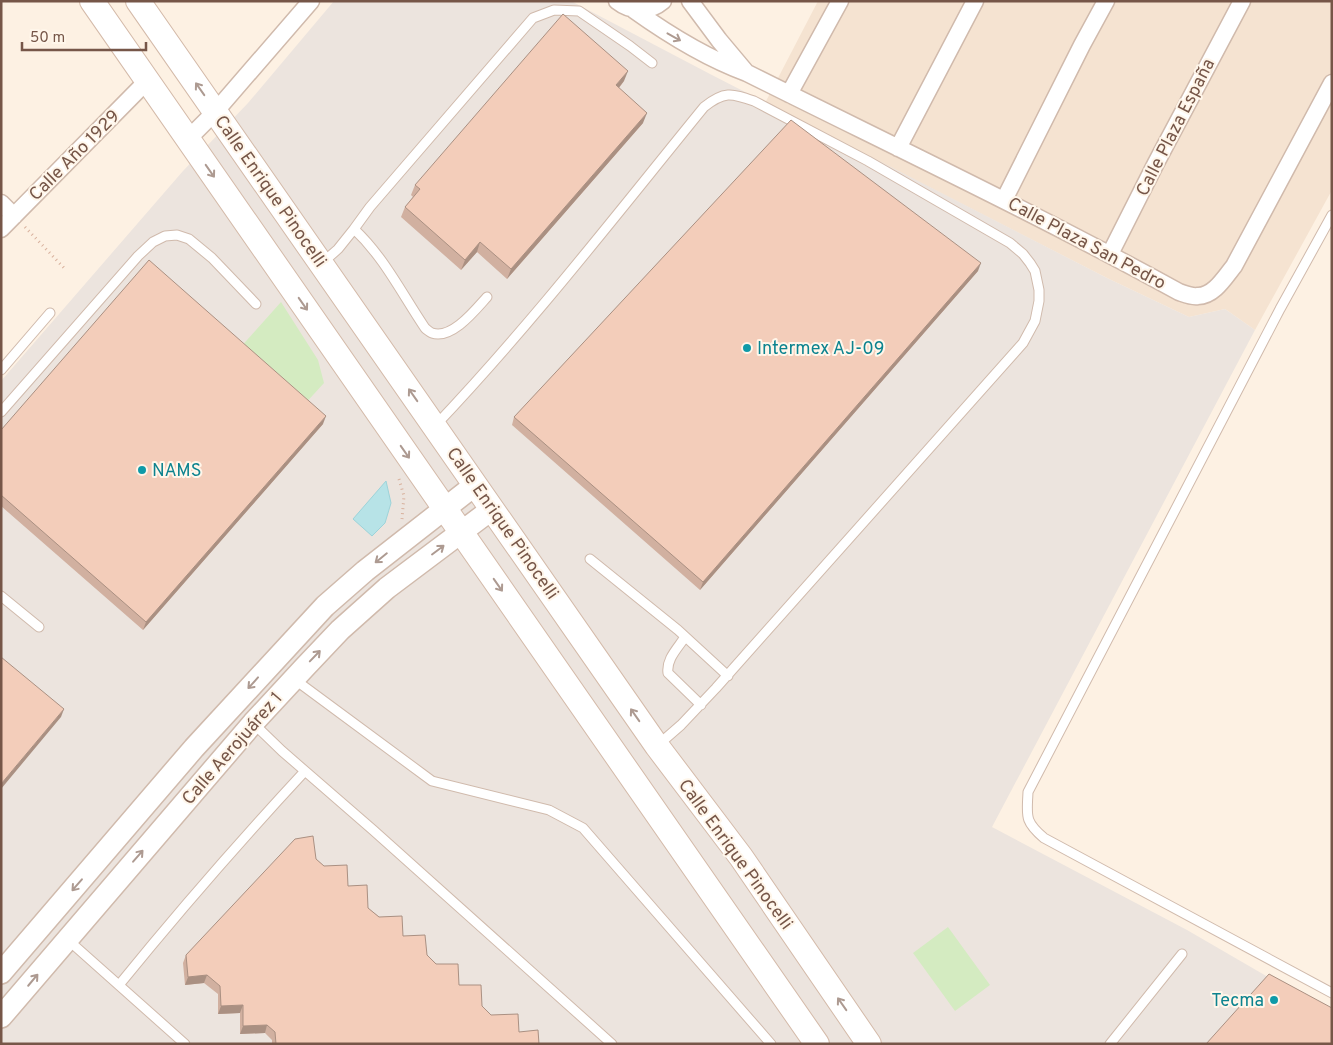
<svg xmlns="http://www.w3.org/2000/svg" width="1333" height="1045" viewBox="0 0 1333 1045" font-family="Overpass,sans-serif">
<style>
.residential{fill:#f5e3d1}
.industrial{fill:#ece4de}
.green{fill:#d4ebc1}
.water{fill:#b7e3e7;stroke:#9dd3d9}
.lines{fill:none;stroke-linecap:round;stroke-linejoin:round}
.service-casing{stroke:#d0baac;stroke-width:11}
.minor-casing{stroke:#d0baac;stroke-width:19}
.tertiary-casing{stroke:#d0baac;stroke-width:24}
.secondary-casing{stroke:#d4baa9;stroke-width:26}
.path{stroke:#d8b19d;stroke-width:3;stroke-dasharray:1 4;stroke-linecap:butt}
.service{stroke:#fff;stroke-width:9}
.minor{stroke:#fff;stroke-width:16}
.tertiary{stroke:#fff;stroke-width:21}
.secondary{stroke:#fff;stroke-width:24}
.wall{fill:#d1b0a0}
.shaded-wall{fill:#aa9082}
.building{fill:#f3cdba;stroke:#aa9082}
.oneway{stroke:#ad9a91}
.culture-dot{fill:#0f9aa8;stroke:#fff6ea;stroke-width:2}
.labels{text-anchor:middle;stroke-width:4;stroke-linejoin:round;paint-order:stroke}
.street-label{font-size:18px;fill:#765648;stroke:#fff6ea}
.culture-label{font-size:18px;fill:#0d838f;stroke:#fff6ea;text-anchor:start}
</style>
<rect width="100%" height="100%" fill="#fdf1e3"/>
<path class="residential" d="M 818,1 L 1332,1 L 1332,190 L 1255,330 L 1225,309 L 1189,317 L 1107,278 L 765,103 Z"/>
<path class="industrial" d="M 334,1 L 571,1 L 710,74 L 1107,278 L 1189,317 L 1225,309 L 1255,330 L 992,827 L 1187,930 L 1268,977 L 1332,1044 L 1,1044 L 1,381 L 183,171 L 248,103 Z"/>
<path class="green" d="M 281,302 L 318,360 L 324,383 L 303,406 L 238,350 Z
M 948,927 L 990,985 L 955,1011 L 913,953 Z"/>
<path class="water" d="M 386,481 L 391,503 L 385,523 L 372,536 L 353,519 Z"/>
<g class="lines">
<defs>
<path id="service" d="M 1332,215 L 1280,309 L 1028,792 C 1027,816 1024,821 1044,838 L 1332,993
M 354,229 L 370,207 L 533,18 L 554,10 L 579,11 L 630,46 L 652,63
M 321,264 L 338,249 L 354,229 C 384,257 402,294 425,328 C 426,329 431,333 432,333 C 452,340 476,309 487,297
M 1,370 L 50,313
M 1,412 L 138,256 L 153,242 L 165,236 L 177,235 L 189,239 L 212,258 L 256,304
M 435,426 C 531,325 616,215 704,107 C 724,91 731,93 754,101 L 868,161 L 1010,243 L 1023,254 L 1030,263 L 1035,271 L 1039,290 L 1039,301 L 1035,321 L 1023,343 L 716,688 L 681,725 L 658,745
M 590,559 L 678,630 L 728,676
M 1,596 L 39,627
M 685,637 C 678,648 666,659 668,673 L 701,705
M 294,679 L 432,781 L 549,810 L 583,828 L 771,1044
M 253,723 L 282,751 L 373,830 L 612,1044
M 67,939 L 185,1044
M 119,985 C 179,911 241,840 305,771
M 1110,1044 L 1182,954"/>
<path id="minor" d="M 617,1 C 631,12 649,13 663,1
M 690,1 L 719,40 L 745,71
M 634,10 C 669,35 706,58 747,73 C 891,145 1037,214 1179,292 C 1185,294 1191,297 1198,296 C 1214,296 1225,277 1234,266 L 1332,83
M 789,94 L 840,1
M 188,139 L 215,112 L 311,1
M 898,148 L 975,1
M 1004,200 L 1082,45 L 1106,1
M 1,203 L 14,216
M 1,229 L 147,81
M 1110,254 L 1156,163 L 1242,1"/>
<path id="tertiary" d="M 1,973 L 194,748 L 325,606 L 365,571 L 475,485
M 1,1017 L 253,723 L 304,668 L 340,630 L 387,588 L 492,509"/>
<path id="secondary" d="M 92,1 L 817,1044
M 138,1 L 657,746 L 741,857 L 869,1044"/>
</defs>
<use href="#service" class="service-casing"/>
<use href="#minor" class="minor-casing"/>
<use href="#tertiary" class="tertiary-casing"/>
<use href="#secondary" class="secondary-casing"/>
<path class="path" d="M 25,227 L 66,270
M 399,479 L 404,496 L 402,519"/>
<use href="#service" class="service"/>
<use href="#minor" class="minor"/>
<use href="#tertiary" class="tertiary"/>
<use href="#secondary" class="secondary"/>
</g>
<path class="wall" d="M 624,81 L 619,88 L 643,123 L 507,279 L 477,252 L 461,270 L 401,217 L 405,207 L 413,197 L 411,195 L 415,185 Z
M 978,271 L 700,590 L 512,425 L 514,417 Z
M 323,424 L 143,630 L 1,506 L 1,430 Z
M 316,859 L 324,866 L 348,886 L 368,908 L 427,955 L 491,1015 L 539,1044 L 272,1044 L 272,1040 L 265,1033 L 240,1034 L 240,1013 L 218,1014 L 218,994 L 204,983 L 185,985 L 183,963 L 186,955 Z"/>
<path class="shaded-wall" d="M 628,71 L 624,81 L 612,96 L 616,85 Z
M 647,113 L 643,123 L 507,279 L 511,269 Z
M 480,242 L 477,252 L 461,270 L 465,260 Z
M 981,263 L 978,271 L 700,590 L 703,582 Z
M 326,416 L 323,424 L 143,630 L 146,622 Z
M 64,709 L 61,717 L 1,789 L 1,784 Z
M 207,975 L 204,983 L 185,985 L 188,977 Z
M 243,1005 L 240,1013 L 218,1014 L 221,1006 Z
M 267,1025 L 265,1033 L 240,1034 L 243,1026 Z"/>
<path class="building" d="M 563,14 L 628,71 L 616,85 L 647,113 L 511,269 L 480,242 L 465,260 L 405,207 L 420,189 L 415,185 Z
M 791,120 L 981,263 L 703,582 L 514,417 Z
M 149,260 L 326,416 L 146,622 L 1,495 L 1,430 Z
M 1,657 L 64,709 L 1,784 Z
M 313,836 L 316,859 L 324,866 L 347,865 L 348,886 L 367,885 L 368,908 L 379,917 L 402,916 L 403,936 L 425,935 L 427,955 L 436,964 L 458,964 L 459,985 L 481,985 L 482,1006 L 491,1015 L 518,1014 L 519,1032 L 538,1030 L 539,1044 L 276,1044 L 275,1032 L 267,1025 L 243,1026 L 243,1005 L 221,1006 L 220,986 L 207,975 L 188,977 L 186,955 L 295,839 Z
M 1269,974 L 1332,1008 L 1332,1044 L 1206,1044 Z"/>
<defs><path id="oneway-shaft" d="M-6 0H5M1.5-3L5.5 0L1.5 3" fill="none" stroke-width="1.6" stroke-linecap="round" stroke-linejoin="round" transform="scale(1.25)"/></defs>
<g class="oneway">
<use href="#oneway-shaft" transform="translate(674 37) rotate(29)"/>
<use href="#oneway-shaft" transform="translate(200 89) rotate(-125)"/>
<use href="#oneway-shaft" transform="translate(210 171) rotate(55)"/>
<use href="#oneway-shaft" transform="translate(303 304) rotate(55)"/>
<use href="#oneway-shaft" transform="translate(413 395) rotate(-125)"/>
<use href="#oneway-shaft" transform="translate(405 452) rotate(55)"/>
<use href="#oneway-shaft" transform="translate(438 550) rotate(-37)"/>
<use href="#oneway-shaft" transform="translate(381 558) rotate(141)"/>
<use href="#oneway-shaft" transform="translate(498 585) rotate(55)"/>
<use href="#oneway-shaft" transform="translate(315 656) rotate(-46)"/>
<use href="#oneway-shaft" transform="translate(253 683) rotate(132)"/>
<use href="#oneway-shaft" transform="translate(635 715) rotate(-125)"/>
<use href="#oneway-shaft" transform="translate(138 856) rotate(-49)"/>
<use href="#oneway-shaft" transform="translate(77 885) rotate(131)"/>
<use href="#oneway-shaft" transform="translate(33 980) rotate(-50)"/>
<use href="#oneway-shaft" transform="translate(842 1004) rotate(-125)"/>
</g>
<g class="culture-dot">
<circle cx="747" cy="348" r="5"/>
<circle cx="142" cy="470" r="5"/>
<circle cx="1274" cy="1000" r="5"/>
</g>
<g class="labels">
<g class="street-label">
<text transform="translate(1175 127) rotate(-63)" y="6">Calle Plaza España</text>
<text transform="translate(74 155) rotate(-45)" y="6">Calle Año 1929</text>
<text transform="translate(271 191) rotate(55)" y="6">Calle Enrique Pinocelli</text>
<text transform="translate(1087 243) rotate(28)" y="6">Calle Plaza San Pedro</text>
<text transform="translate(503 523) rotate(55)" y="6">Calle Enrique Pinocelli</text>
<text transform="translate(232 748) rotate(-49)" y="6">Calle Aerojuárez 1</text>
<text transform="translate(736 854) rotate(54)" y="6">Calle Enrique Pinocelli</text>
</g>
<g class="culture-label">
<text x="757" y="354">Intermex AJ-09</text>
<text x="152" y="476">NAMS</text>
<text x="1264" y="1006" text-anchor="end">Tecma</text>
</g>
</g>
<rect width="1333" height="1045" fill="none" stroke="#765648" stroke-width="5"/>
<path d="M22 42v8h124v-8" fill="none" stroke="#765648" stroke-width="2.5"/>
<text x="30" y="42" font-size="15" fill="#765648" stroke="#fff6ea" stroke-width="4" paint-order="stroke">50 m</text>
</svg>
